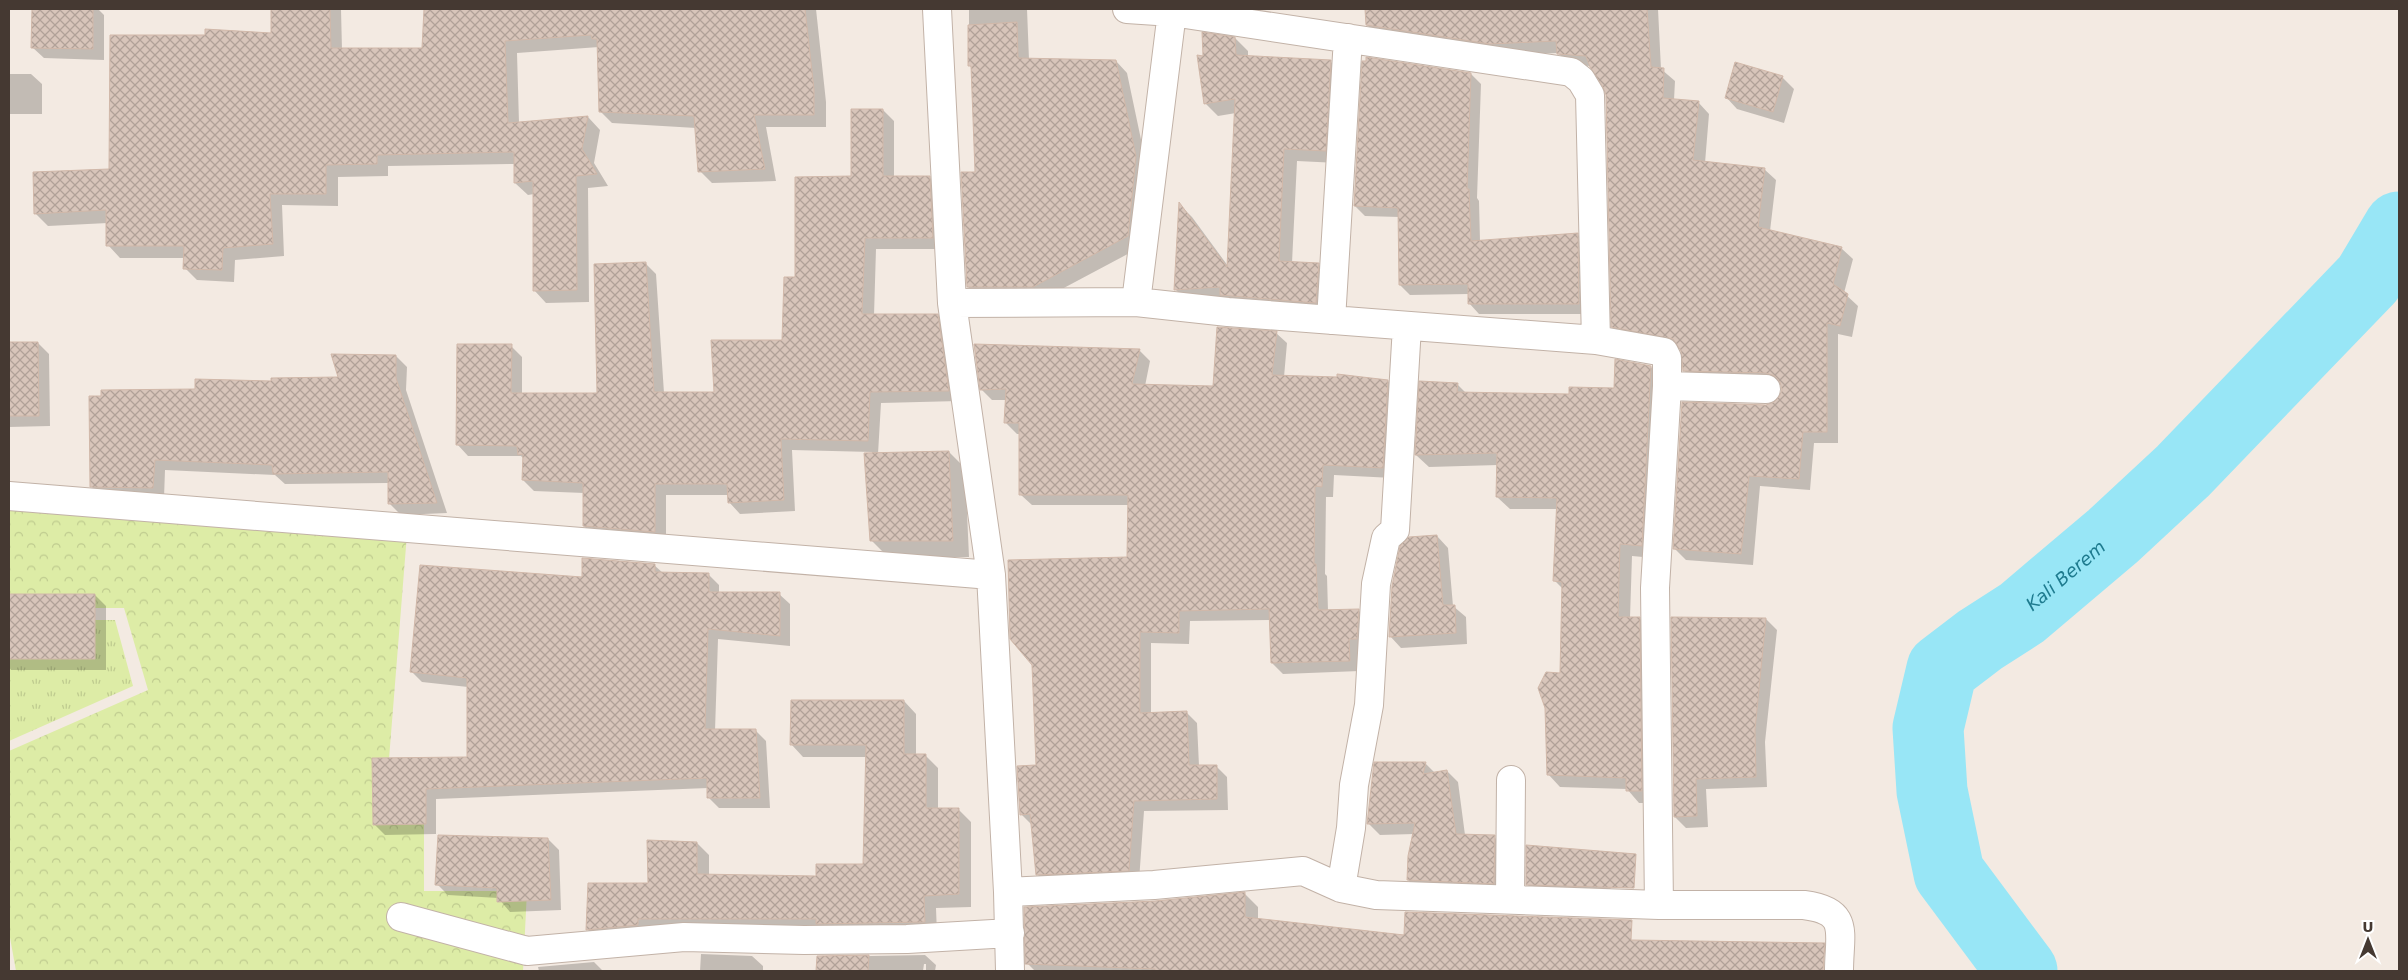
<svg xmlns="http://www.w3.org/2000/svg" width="2408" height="980" viewBox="0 0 2408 980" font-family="'DejaVu Sans',sans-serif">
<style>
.grass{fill:url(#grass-tufts)}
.forest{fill:url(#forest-crowns)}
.shadow{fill:#0003}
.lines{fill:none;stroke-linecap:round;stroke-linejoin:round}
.river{stroke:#98e6f6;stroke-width:71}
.building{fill:url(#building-cross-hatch);stroke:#d1b8a9}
.minor-casing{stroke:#c2b2a7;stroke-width:30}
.minor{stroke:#fff;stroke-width:28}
.labels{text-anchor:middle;stroke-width:5;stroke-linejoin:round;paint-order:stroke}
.water-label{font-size:18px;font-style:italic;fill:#1e7b8f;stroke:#fff}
</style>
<defs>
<pattern id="grass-tufts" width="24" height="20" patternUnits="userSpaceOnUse" patternTransform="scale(1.25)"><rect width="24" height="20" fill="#ddeca6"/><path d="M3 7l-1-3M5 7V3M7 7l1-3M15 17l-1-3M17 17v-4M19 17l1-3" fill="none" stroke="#bfcb8f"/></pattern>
<pattern id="forest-crowns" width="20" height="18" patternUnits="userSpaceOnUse" patternTransform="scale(1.25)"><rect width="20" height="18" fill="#ddeca6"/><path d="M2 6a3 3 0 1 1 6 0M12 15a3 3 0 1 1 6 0" fill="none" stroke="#bfcb8f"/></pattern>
<pattern id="building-cross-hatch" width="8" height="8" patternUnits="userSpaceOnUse" patternTransform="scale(1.25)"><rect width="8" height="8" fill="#d8c5ba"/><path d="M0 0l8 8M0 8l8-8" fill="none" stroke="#b1a198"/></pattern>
</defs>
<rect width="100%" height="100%" fill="#f3eae2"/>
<path class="grass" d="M 9,620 L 115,620 L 133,686 L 9,741 Z"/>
<path class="forest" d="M 9,502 L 407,534 L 385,809 L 424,810 L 424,891 L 527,891 L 523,971 L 16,971 L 9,932 L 9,751 L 148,690 L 124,608 L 9,608 Z"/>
<path class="shadow" d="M 33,9 L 98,9 L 104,15 L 104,60 L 44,58 L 32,47 Z
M 272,9 L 341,9 L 342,50 L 423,49 L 425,9 L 816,9 L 826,102 L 826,127 L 766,127 L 776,181 L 712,183 L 700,171 L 696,128 L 612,123 L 600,111 L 599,47 L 517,53 L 519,123 L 588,117 L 600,130 L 594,163 L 608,186 L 588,188 L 589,302 L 546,303 L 534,290 L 534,194 L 528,195 L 515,183 L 515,164 L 388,166 L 388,176 L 338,177 L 338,206 L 282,205 L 284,256 L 235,260 L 234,282 L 197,280 L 185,268 L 185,258 L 120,258 L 108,245 L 108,223 L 48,226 L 35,213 L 110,170 L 273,35 Z
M 969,9 L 1027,9 L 1029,60 L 1116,61 L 1127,73 L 1147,168 L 1139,248 L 1045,298 L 980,298 L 968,287 L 976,174 L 973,69 L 969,65 Z
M 1367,9 L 1658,9 L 1661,69 L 1675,81 L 1674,100 L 1698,102 L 1709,114 L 1705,163 L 1764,169 L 1776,180 L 1770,231 L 1841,248 L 1853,259 L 1844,293 L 1858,306 L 1852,337 L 1838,334 L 1838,443 L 1814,443 L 1810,490 L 1760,486 L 1753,565 L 1686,560 L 1674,548 L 1766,406 L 1774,404 L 1781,397 L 1782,385 L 1695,382 L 1684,370 L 1681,349 L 1624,338 L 1613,326 L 1607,94 L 1605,86 L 1591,66 L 1570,65 L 1558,53 L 1502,55 L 1378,36 L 1367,25 Z
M 1235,38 L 1248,51 L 1248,57 L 1330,61 L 1343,74 L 1338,163 L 1297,161 L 1292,263 L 1318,264 L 1331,277 L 1329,315 L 1188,302 L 1175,289 L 1180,205 L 1192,217 L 1228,266 L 1236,113 L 1218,116 L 1205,103 L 1205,57 Z
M 9,74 L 31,74 L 42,84 L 42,114 L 9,114 Z
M 1471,74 L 1481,84 L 1477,198 L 1479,201 L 1480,241 L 1577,234 L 1587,244 L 1589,314 L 1479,314 L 1469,303 L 1469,294 L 1410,295 L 1400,285 L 1399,217 L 1365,216 L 1355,206 Z
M 1782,77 L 1794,89 L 1784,123 L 1737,109 L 1726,97 Z
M 883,110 L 894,121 L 894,178 L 929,177 L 941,189 L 944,249 L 876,249 L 874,316 L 937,315 L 949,326 L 959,401 L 881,403 L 878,454 L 949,452 L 965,468 L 969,557 L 888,557 L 871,540 L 872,452 L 792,450 L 795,511 L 740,514 L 729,502 L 729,495 L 666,495 L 666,543 L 595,537 L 584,526 L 584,493 L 534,491 L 523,480 L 524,459 L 521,456 L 468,456 L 457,444 L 511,346 L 522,357 L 522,395 L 598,395 L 645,263 L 656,274 L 664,393 L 716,393 L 783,341 L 796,278 L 852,178 Z
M 1276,333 L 1287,343 L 1284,377 L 1388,381 L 1399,392 L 1393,478 L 1334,475 L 1333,497 L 1326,497 L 1325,574 L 1327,576 L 1328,611 L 1358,610 L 1369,621 L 1360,671 L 1283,674 L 1272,663 L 1270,620 L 1190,621 L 1189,644 L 1151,643 L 1151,714 L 1186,712 L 1197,723 L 1199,766 L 1216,766 L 1227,777 L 1228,810 L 1144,811 L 1139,881 L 1048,885 L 1037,874 L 1032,825 L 1021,814 L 1038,766 L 1128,558 L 1129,505 L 1032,505 L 1021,495 L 1021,434 L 1017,434 L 1006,423 L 1007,400 L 992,400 L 981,389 L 1139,350 L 1150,361 L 1145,386 L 1214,388 Z
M 38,343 L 49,354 L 50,426 L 9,427 L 9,344 Z
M 396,356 L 407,367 L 406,390 L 447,513 L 401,515 L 390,504 L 389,483 L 285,484 L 275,475 L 165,470 L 164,498 L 102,497 L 91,486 L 196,390 L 339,378 Z
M 1651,367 L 1663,379 L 1654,558 L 1632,556 L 1630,618 L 1639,618 L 1651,630 L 1654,803 L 1639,803 L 1627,789 L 1560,787 L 1548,774 L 1561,674 L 1563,589 L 1555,581 L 1557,509 L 1510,509 L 1497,497 L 1498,465 L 1429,467 L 1416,455 L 1457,384 L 1466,393 L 1570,395 L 1615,389 Z
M 1437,536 L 1448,548 L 1453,606 L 1466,617 L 1467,644 L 1401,648 L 1390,636 Z
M 654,565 L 663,573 L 709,575 L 719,585 L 719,594 L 779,594 L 790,604 L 790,646 L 718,639 L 715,731 L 756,731 L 766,741 L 770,808 L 719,808 L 709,798 L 708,788 L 436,799 L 436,834 L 385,835 L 374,824 L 468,758 L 468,687 L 422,682 L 411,671 L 583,578 Z
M 9,595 L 95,595 L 106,606 L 106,670 L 11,670 L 9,667 Z
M 1766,619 L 1777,630 L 1765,742 L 1767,787 L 1706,789 L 1708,827 L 1686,828 L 1675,817 Z
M 904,701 L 916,714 L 916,755 L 925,755 L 938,768 L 938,810 L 958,809 L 971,822 L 971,907 L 936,908 L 937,934 L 600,942 L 588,930 L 649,884 L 697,843 L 709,855 L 709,875 L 817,878 L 864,866 L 867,757 L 803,757 L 791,744 Z
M 1425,763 L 1435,773 L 1447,771 L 1458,782 L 1465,835 L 1494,837 L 1506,848 L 1505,894 L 1419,891 L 1408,880 L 1414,834 L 1380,835 L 1368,823 Z
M 548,839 L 559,850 L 561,910 L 510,912 L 498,898 L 448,895 L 437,884 Z
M 1612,864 L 1610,898 L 1538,896 L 1527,884 Z
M 1244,893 L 1258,907 L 1258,920 L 1406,936 L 1610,933 L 1608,971 L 1035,971 L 1027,963 L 1155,902 Z
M 1652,942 L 1788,959 L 1788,971 L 1652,971 Z
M 701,954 L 752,956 L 763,966 L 763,971 L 700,971 Z
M 925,955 L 936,965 L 935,971 L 926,971 L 926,964 L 924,964 L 923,971 L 817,971 L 817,957 Z
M 594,962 L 603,971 L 539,971 L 538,967 Z"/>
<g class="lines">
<path class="river" id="s1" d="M 2022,971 L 1949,873 L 1932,791 L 1928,728 L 1942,669 L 1980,640 L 2022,613 L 2113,536 L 2183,471 L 2368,279 L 2399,227"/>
</g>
<path class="building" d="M 32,9 L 93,9 L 93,49 L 31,48 Z
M 271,9 L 330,9 L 331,48 L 422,48 L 424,9 L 805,9 L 814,89 L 814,115 L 754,115 L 765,169 L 698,172 L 694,116 L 599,112 L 597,39 L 592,39 L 591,35 L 505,41 L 508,123 L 588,116 L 582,149 L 597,174 L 576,176 L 577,290 L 533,291 L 533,181 L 514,183 L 514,152 L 377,155 L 377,164 L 326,165 L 326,194 L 270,194 L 273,244 L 223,248 L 222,270 L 183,269 L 184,246 L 106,246 L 106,210 L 34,214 L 33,172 L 109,169 L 110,35 L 205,35 L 205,29 L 271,33 Z
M 1365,9 L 1647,9 L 1651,67 L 1664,68 L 1663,98 L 1699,101 L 1693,160 L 1765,168 L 1758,227 L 1842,247 L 1833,284 L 1848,294 L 1840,326 L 1827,323 L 1827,432 L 1803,432 L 1799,479 L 1749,476 L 1741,554 L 1673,549 L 1682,402 L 1766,405 L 1774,402 L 1779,397 L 1782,390 L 1780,382 L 1775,376 L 1766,373 L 1683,371 L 1681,351 L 1673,339 L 1611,327 L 1606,95 L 1603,87 L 1590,67 L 1586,56 L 1557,54 L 1556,41 L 1490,44 L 1366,25 Z
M 1017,22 L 1018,58 L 1116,60 L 1136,156 L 1128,236 L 1033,287 L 967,287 L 961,172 L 975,172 L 971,66 L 968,66 L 968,25 Z
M 1202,32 L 1235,37 L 1236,55 L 1331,60 L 1326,151 L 1284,149 L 1279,261 L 1319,263 L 1316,303 L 1220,295 L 1220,287 L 1174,290 L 1179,202 L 1227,267 L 1235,99 L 1204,104 L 1197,55 L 1203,56 Z
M 1366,57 L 1471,73 L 1467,189 L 1469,189 L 1471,241 L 1578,233 L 1579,304 L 1468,304 L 1468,284 L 1399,285 L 1398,208 L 1354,206 L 1362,61 L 1366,61 Z
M 1735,62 L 1783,76 L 1773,112 L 1725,98 Z
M 851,109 L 883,109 L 883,176 L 930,176 L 933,238 L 865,238 L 862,314 L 938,314 L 949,391 L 870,392 L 868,441 L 781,439 L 784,500 L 728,503 L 727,484 L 655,484 L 655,532 L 583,526 L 583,483 L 522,480 L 523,454 L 518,455 L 517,446 L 456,445 L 457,344 L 512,344 L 511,393 L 597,393 L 594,264 L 646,262 L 654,392 L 714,392 L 711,340 L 782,340 L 784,277 L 795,277 L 795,177 L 851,176 Z
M 1217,327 L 1277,331 L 1272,375 L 1337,377 L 1337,374 L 1388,380 L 1383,468 L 1323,465 L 1322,487 L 1315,486 L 1314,564 L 1316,564 L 1318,610 L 1359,609 L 1357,639 L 1349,639 L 1350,661 L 1271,663 L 1269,609 L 1179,611 L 1179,633 L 1140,632 L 1140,713 L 1187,711 L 1189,765 L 1217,765 L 1217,799 L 1134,801 L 1129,871 L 1036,875 L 1030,814 L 1020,815 L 1017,766 L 1036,765 L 1032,665 L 1010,639 L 1008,560 L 1127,557 L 1128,495 L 1019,495 L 1019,423 L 1004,423 L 1006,389 L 980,390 L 974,344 L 1140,349 L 1132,384 L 1213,386 Z
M 9,342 L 38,342 L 39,416 L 9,416 Z
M 331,354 L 396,355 L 396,378 L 437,503 L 388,504 L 388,472 L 273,474 L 272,465 L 155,460 L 153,488 L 90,487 L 89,396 L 101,396 L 101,390 L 195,389 L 195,379 L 271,381 L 271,378 L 338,377 Z
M 1615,359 L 1651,366 L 1642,546 L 1620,544 L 1618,617 L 1640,617 L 1642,791 L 1626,791 L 1626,778 L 1547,775 L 1545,708 L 1538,688 L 1546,672 L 1560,673 L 1562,582 L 1553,581 L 1557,498 L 1496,497 L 1497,453 L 1415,455 L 1419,381 L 1458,383 L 1457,392 L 1569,394 L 1569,387 L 1614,388 Z
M 949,451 L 953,541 L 870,541 L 864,453 Z
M 1437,535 L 1443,605 L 1455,605 L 1456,633 L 1389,637 L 1392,586 L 1400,546 L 1409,537 Z
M 582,558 L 655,564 L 655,572 L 709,573 L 709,592 L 780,592 L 780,636 L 708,629 L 705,729 L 756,729 L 760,798 L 707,798 L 707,778 L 426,789 L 426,824 L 373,825 L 372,758 L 467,757 L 467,678 L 410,672 L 420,565 L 582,577 Z
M 9,594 L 95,594 L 95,659 L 9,659 Z
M 1671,617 L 1766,618 L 1755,730 L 1756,777 L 1696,779 L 1697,816 L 1674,817 Z
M 791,700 L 904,700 L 904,754 L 926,754 L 926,808 L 959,808 L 959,894 L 924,896 L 925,922 L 816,924 L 816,919 L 638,919 L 638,925 L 586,930 L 588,883 L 648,883 L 647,840 L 697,842 L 697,874 L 816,876 L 816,864 L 863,864 L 866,745 L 790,745 Z
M 1374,762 L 1426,762 L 1423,774 L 1447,770 L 1456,834 L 1495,835 L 1494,884 L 1407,880 L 1408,856 L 1415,823 L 1367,824 Z
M 438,835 L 548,838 L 551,900 L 497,902 L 497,888 L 435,885 Z
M 1526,845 L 1636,854 L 1634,888 L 1526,885 Z
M 1245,892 L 1245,917 L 1404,935 L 1405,912 L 1632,920 L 1631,940 L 1825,943 L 1823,971 L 1155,971 L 1155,969 L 1025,964 L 1024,907 L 1155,901 Z
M 869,955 L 868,971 L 816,971 L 817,956 Z"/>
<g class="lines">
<defs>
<path id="minor" d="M 937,9 L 952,303 L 991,575 L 1008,892 L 1154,885 L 1303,871 L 1341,888 L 1376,895 L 1659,905 L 1804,905 C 1851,911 1839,933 1839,971
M 1127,9 L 1172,12 L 1571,72 L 1581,80 L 1590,95 L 1596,340
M 1136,302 L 1172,12
M 952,303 L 1136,302 L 1228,312 L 1596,340 L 1664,352 L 1667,358 L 1667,386 L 1766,389
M 1331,320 L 1348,38
M 9,496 L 991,575
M 1341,888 L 1351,828 L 1354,785 L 1369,705 L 1376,584 L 1386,538 L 1395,530 L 1407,326
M 1008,892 L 1010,971
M 1510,899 L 1511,780
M 1659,905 L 1655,588 L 1667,386
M 401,917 L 527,951 L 684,937 L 804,940 L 907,939 L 1010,933"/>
</defs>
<use href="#minor" class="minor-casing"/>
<use href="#minor" class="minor"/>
</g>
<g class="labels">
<g class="water-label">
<text dy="6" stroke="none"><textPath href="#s1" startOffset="485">Kali Berem</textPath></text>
</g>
</g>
<rect width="2408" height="980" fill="none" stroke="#453932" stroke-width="20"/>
<g transform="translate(2368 940)" stroke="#ffffff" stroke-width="4" paint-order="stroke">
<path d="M0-4L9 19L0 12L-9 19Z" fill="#453932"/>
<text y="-8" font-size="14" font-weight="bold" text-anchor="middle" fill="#453932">U</text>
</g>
</svg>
